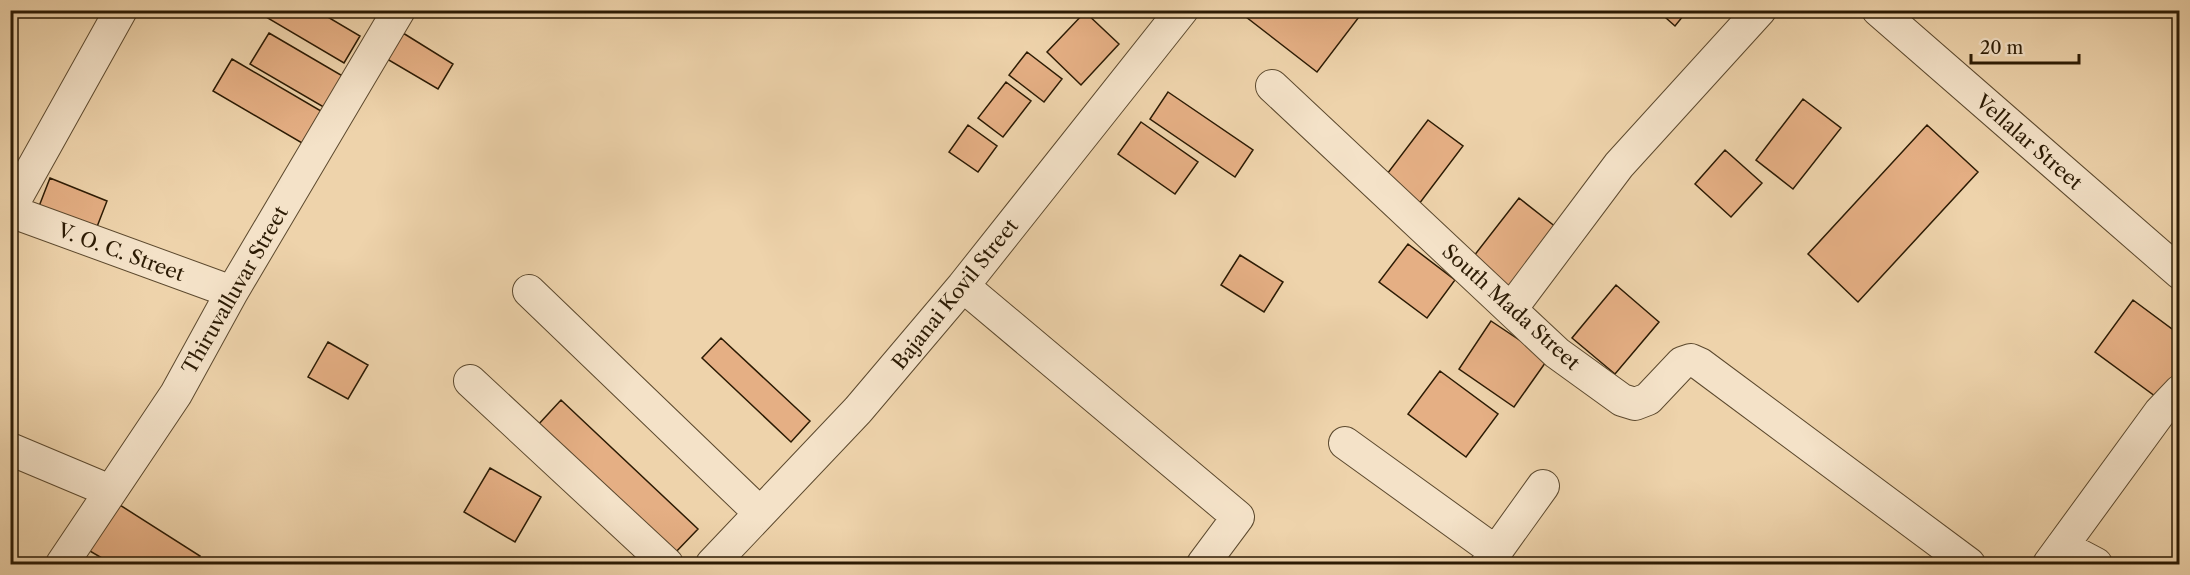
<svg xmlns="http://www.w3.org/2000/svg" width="2190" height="575" viewBox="0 0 2190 575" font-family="'Libre Caslon Text',serif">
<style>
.building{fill:#e5af84;stroke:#2c1b04;stroke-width:1.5}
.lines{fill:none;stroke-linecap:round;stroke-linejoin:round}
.minor-casing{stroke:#5c492e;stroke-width:34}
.minor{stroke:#f4e2c8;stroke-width:32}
.labels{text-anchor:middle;stroke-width:4.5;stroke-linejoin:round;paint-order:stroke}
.street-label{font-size:20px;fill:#2c1b04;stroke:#f4e2c8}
</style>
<rect width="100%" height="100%" fill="#eed3ab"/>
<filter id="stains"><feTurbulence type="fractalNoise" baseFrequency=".00333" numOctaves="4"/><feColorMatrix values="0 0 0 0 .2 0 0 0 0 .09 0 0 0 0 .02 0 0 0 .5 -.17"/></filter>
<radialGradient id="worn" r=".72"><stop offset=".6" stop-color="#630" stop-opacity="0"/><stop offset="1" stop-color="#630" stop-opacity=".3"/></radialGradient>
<path class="building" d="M 254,10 L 316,10 L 360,36 L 344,63 Z
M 1237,10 L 1350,10 L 1359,17 L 1317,72 Z
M 1657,10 L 1688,10 L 1675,26 Z
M 1085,12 L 1119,44 L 1081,85 L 1047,52 Z
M 269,33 L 346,78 L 327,109 L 250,64 Z
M 403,33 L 453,64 L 438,89 L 387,59 Z
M 1027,52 L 1062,79 L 1044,102 L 1009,75 Z
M 232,59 L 321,111 L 302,143 L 213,91 Z
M 1006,82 L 1031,101 L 1003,137 L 978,118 Z
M 1168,92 L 1253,150 L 1235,177 L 1150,119 Z
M 1803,99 L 1841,128 L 1793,189 L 1756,160 Z
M 1428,120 L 1463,146 L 1419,204 L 1384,178 Z
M 1141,122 L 1198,162 L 1175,194 L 1118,154 Z
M 968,125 L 997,146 L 978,172 L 949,152 Z
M 1927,125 L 1978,172 L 1858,302 L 1808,254 Z
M 1725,150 L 1762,183 L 1731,217 L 1695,184 Z
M 50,178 L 107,201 L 93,237 L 36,214 Z
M 1519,198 L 1561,231 L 1511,294 L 1470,261 Z
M 1408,244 L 1455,280 L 1427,318 L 1379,282 Z
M 1240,255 L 1283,282 L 1264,312 L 1221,285 Z
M 1616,285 L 1659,322 L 1615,374 L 1572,338 Z
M 2133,300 L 2180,335 L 2180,372 L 2159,399 L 2095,352 Z
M 1491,321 L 1548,359 L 1514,407 L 1459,369 Z
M 721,338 L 810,421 L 791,442 L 702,358 Z
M 328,342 L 368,365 L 348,399 L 308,377 Z
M 1440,371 L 1498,414 L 1466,457 L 1408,414 Z
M 561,400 L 698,529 L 673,555 L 537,426 Z
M 490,468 L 541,497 L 515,542 L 464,512 Z
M 112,500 L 200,556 L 195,564 L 112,564 L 83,547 Z"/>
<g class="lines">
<defs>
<path id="minor" d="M 1878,10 L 2180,273
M 1272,86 L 1557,353 L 1622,400 L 1635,404 L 1648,399 L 1682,363 L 1691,360 L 1700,364 L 1969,564
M 10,209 L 121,10
M 10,211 L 232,292
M 963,286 L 1238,517 L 1203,564
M 529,291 L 760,513
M 1511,309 L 1619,165 L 1760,10
M 470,381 L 667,564
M 1345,443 L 1496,552
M 10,449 L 110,491
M 2062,546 L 2096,564
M 62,564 L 176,394 L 232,292 L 399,10
M 712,564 L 858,410 L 963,286 L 1182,10
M 1487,564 L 1543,486
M 2049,564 L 2160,412 L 2180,391"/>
</defs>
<use href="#minor" class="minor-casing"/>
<use href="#minor" class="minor"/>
</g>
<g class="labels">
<g class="street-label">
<text transform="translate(2029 142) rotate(41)" y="7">Vellalar Street</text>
<text transform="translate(121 252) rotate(20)" y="7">V. O. C. Street</text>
<text transform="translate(235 290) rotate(-60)" y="7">Thiruvalluvar Street</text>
<text transform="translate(955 294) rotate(-51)" y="7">Bajanai Kovil Street</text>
<text transform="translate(1511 307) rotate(42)" y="7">South Mada Street</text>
</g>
</g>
<rect width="2190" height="575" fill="none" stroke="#eed3ab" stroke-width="36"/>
<rect x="12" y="12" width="2166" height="551" fill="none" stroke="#2c1b04" stroke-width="3"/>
<rect x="18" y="18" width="2154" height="539" fill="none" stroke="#2c1b04" stroke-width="1.5"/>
<path d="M1971 54v9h108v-9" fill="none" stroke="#2c1b04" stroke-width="3"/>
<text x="1980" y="54" font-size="18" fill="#2c1b04" stroke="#f4e2c8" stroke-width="4.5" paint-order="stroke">20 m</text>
<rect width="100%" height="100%" filter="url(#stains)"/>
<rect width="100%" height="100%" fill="url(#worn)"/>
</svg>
